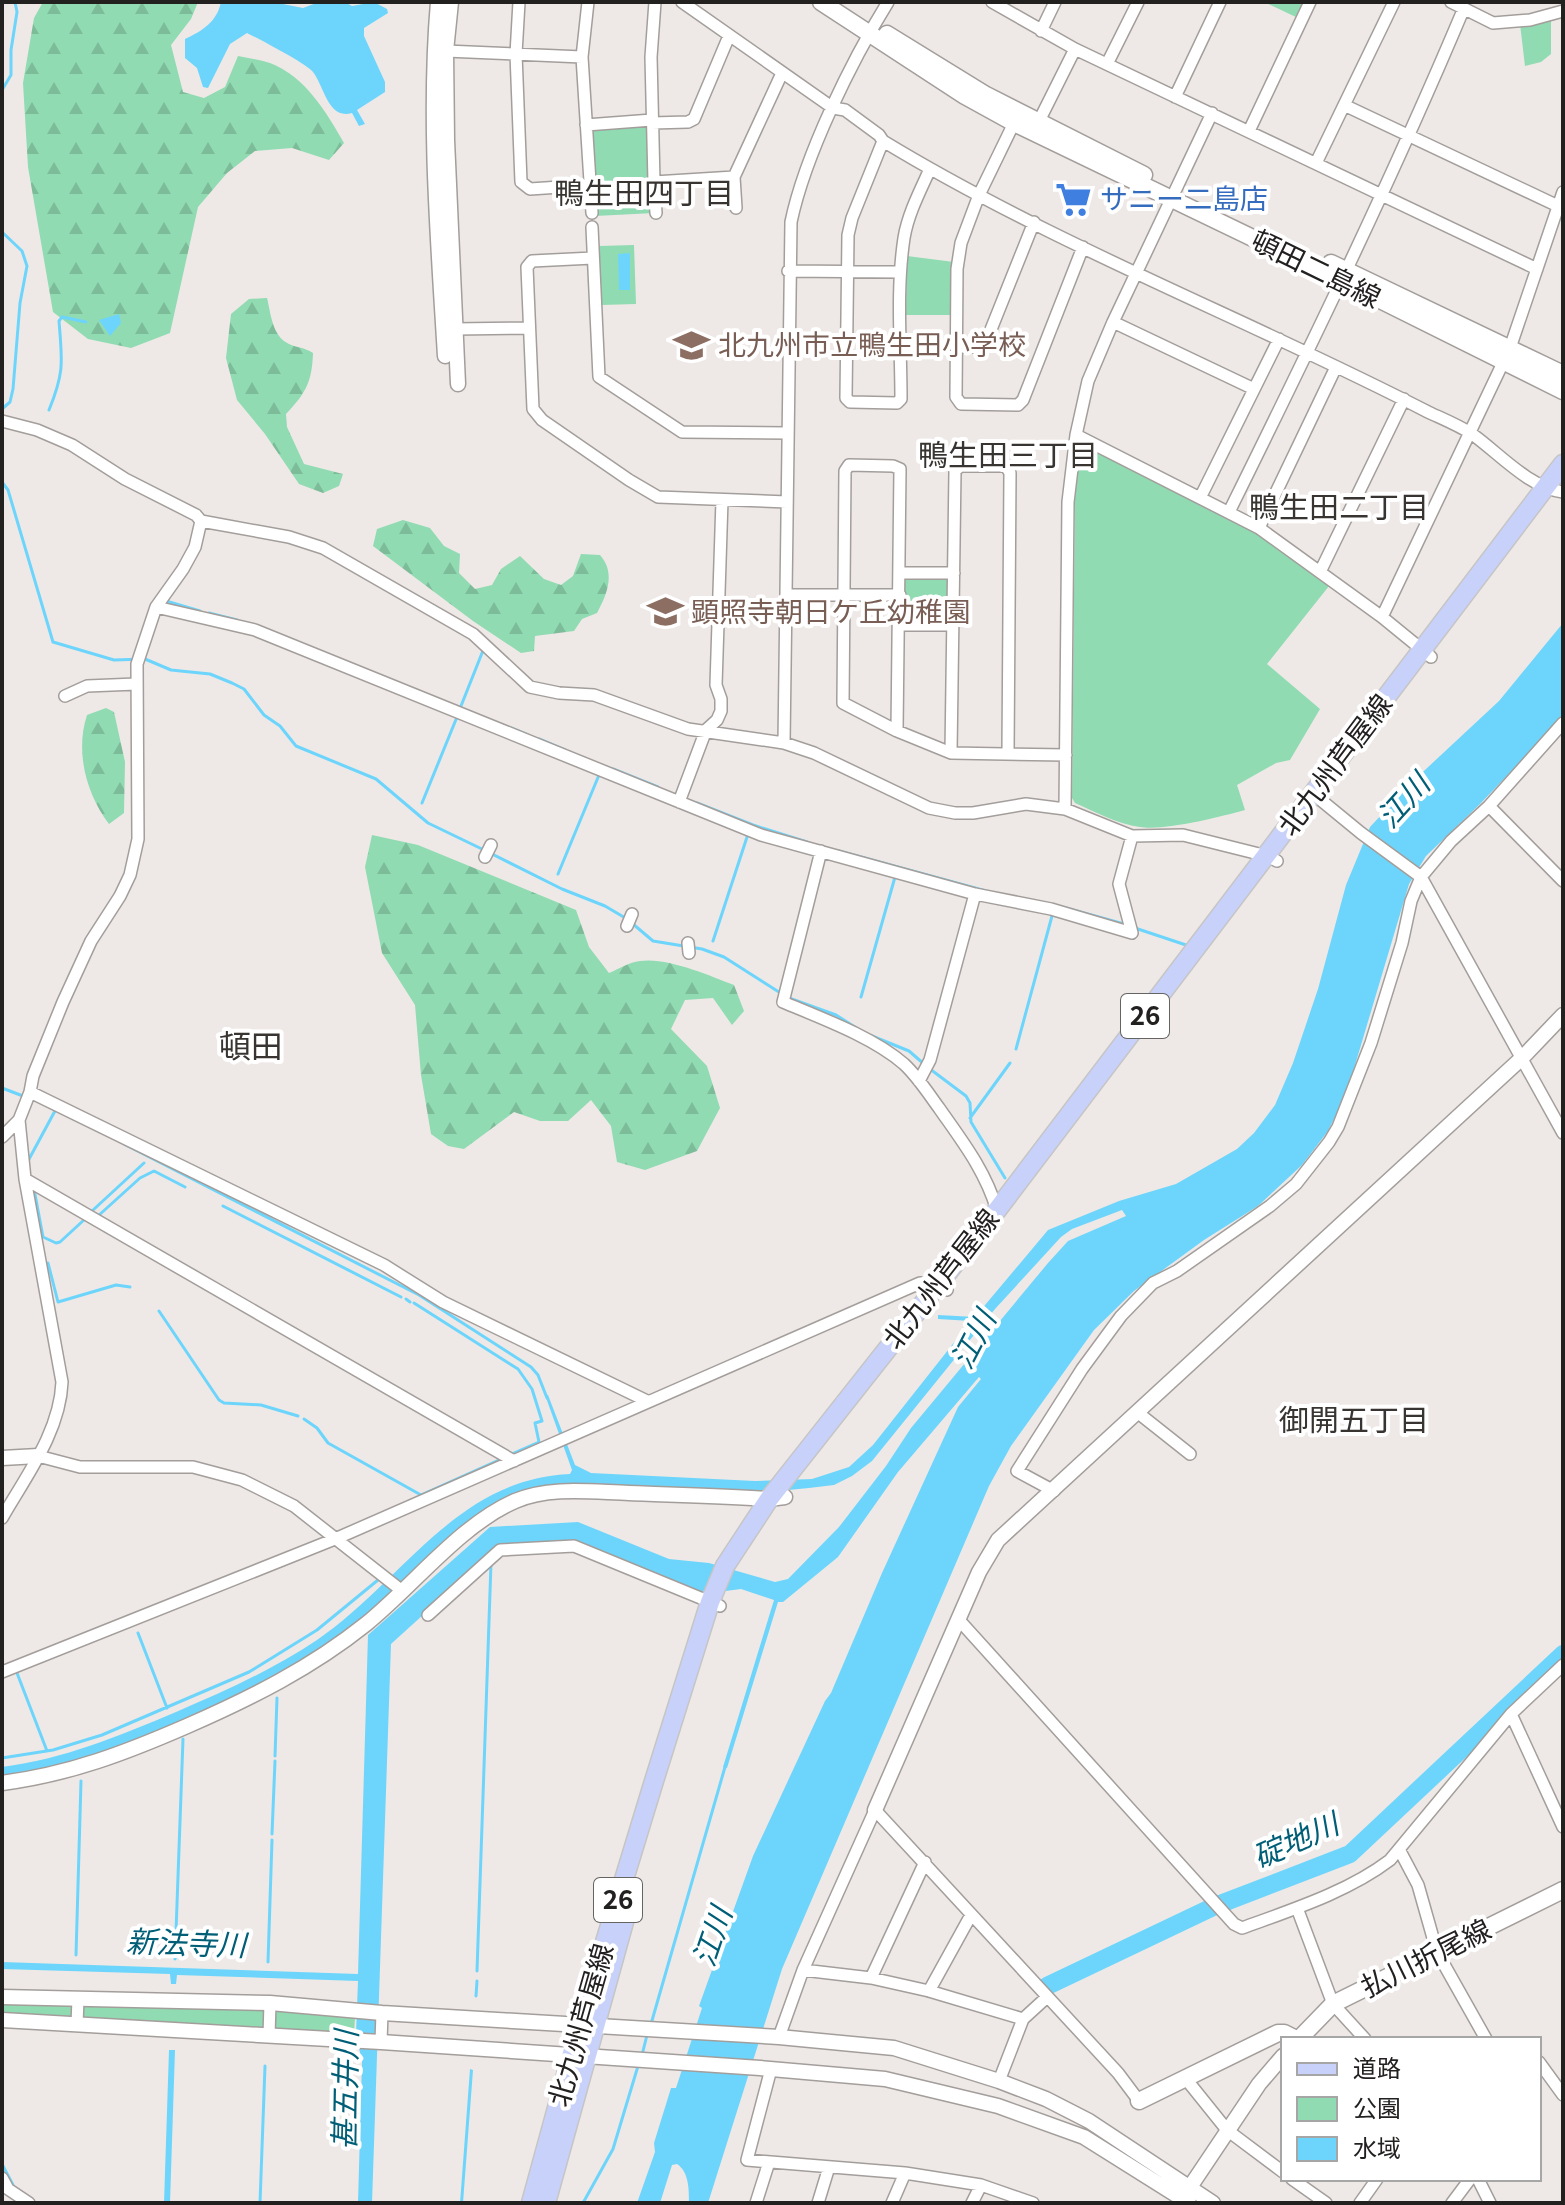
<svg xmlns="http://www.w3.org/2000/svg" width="1565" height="2205" viewBox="0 0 1565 2205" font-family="Georgia,'Noto Sans JP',serif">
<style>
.green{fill:#90dbb2}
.forest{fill:url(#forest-firs)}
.water{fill:#6dd5fb}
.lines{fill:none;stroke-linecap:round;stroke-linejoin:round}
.stream{stroke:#6dd5fb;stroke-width:3}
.river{stroke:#6dd5fb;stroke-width:18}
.minor-casing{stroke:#a39e9b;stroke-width:14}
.tertiary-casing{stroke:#a39e9b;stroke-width:17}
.secondary-casing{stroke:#a39e9b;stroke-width:19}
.primary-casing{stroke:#c6c5c5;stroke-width:21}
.minor{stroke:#fff;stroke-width:11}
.tertiary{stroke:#fff;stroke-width:14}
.secondary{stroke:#fff;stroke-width:16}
.primary{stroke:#c8d1fa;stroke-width:18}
.labels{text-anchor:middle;stroke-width:8;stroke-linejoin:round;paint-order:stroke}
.shield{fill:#fff;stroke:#656463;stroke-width:2}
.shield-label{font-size:26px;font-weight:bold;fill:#232120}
.shop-label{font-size:28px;fill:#366cbe;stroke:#fff;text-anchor:start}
.street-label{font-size:28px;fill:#232120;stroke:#fff}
.education-label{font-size:28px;fill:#785e54;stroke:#fff;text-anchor:start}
.neighbourhood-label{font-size:30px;fill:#373431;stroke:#fff}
.water-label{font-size:30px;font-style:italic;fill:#005e77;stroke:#fff}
.quarter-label{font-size:32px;fill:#373431;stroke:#fff}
</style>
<defs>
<pattern id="forest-firs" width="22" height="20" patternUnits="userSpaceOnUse" patternTransform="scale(2)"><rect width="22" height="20" fill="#90dbb2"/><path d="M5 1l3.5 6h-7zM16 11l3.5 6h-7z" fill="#7cbc99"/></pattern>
</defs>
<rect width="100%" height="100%" fill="#eee9e6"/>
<path class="green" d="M 1264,2 L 1306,2 L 1298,18 Z
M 1551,18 L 1551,54 L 1541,62 L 1525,66 L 1520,24 Z
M 645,125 L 649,128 L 654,213 L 595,216 L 590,132 L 594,128 Z
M 634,245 L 636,304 L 601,305 L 599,246 Z
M 907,256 L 954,262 L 952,315 L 906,315 Z
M 1083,443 L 1257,531 L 1329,586 L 1267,664 L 1320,709 L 1290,760 L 1276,763 L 1237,785 L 1245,810 C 1220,817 1164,831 1140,827 C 1117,824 1096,812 1075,803 L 1072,798 L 1075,497 L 1079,452 Z
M 903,576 L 949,576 L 949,622 L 902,622 Z
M 2,2004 L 74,2005 L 74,2018 L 2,2014 Z
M 80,2004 L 267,2008 L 266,2030 L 80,2018 Z
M 273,2009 L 355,2017 L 354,2035 L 273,2031 Z"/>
<path class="forest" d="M 43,2 L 198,2 L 191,19 L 171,45 L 183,92 L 204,98 L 225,87 L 238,56 C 249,58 260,60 270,63 C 305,76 327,113 344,143 L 329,160 L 292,148 L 255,151 L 227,173 L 198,207 L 170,333 L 131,348 L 88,339 L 53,312 L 28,167 L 23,83 L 34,18 Z
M 267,298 C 271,314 272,336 289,344 C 297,348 304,347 313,353 C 312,382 306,393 286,414 L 287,427 L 304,464 L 343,474 L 339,486 L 323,493 L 299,484 L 265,434 L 237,400 L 226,358 L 231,314 L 249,299 Z
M 403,520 L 430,528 L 444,546 L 460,554 L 459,573 L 475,589 L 492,585 L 501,569 L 520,556 L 544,579 L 561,585 L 573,576 L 581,554 L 600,555 C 616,573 607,594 597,613 L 582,619 L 574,631 L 535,636 L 534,651 L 521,653 L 473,621 L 373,546 L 377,529 Z
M 106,708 L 114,712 L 125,762 L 124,813 L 109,824 C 86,794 75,751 87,715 Z
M 372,835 L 418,845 L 576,910 L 589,947 L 609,973 C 619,969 629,962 640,961 C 667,957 708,975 734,985 L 744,1011 L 732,1025 L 713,998 L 685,1000 L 671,1029 L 707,1066 L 720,1108 L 697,1151 L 645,1170 L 617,1162 L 611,1126 L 591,1100 L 568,1121 L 540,1121 L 514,1112 L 464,1149 L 448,1146 L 431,1134 L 421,1075 L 415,1005 L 382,953 L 365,867 Z"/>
<path class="water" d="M 221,2 L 273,2 L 303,8 L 319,2 L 345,2 L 352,6 L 374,2 L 387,9 L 388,13 L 364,28 L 364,36 L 385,82 L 385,92 L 357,110 L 365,124 L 359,126 L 352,113 C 328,120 324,86 313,72 C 307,64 259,39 247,33 L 230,44 L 208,88 L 203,87 L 197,68 L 185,58 L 185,39 C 202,31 217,22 221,2 Z
M 630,253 L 630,290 L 619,290 L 618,254 Z
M 119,314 L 121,323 L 110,336 L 99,320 Z
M 1563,623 L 1563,717 L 1480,804 L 1426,856 L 1409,884 L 1347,1092 L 1328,1131 L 1302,1165 L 1258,1206 L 1204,1240 L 1134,1291 L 1094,1330 L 1011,1446 L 989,1486 L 782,1969 L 708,2203 L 689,2203 C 689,2189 689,2172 677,2164 L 672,2165 L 660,2203 L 637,2203 L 655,2152 L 654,2143 L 671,2088 L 676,2088 L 702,2008 L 699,2006 L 753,1856 L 825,1701 L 831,1693 L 882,1573 L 958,1407 L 981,1379 L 979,1377 L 898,1472 L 838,1557 L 783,1602 L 778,1602 L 727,1768 L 723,1767 L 774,1600 L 741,1589 L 702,1594 L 575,1543 L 499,1546 L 391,1644 L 372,2203 L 358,2203 L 362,2062 L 356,2033 L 358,1981 L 177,1975 L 176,1984 L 171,1984 L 170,1974 L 2,1969 L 2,1962 L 358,1974 L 368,1635 L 490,1527 L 578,1522 L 669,1559 L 709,1563 L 775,1582 L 788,1579 L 839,1527 L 886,1466 L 911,1428 L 1048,1263 L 1068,1241 L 1126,1216 L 1122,1210 L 1072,1229 L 1061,1237 L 995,1309 L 872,1461 L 852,1476 L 834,1485 L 809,1488 L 756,1493 L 524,1493 L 379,1605 L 341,1637 L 245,1695 L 123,1747 L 82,1762 L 2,1778 L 2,1767 C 64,1759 119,1736 176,1712 C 225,1691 272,1670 317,1640 C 403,1581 456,1479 570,1474 L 572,1470 L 545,1395 L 548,1395 L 575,1465 L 591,1473 L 755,1481 L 812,1479 L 849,1467 L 873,1445 L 971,1321 L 938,1319 L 938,1315 L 975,1317 L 1048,1230 L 1119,1201 L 1176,1184 L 1237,1149 L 1254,1133 L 1275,1105 L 1293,1063 L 1318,989 L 1346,885 L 1370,827 L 1411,783 L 1499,701 Z
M 169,2050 L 175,2050 L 170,2203 L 164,2203 Z
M 470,2069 L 473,2070 L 463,2203 L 460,2203 Z"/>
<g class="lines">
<path class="stream" d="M 2,90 L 11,75 L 11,50 L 17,12 L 15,2
M 2,232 L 22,251 L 27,266 L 20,303 L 13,389 L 10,402 L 2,409
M 49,410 C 65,371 62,361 59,321 L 62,317 L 86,322
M 2,482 L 8,490 L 53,642 L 114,660 L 145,659 L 171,670 L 210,674 L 232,683 L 244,689 L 264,715 L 280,726 L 296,746 L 376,779 L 428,823 L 484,850
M 166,601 L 200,611
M 209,613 L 237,620
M 461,706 L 484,648
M 511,728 L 528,735
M 539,739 L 565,750
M 613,769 L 658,787
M 422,803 L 457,717
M 697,803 L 753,825 L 807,842
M 839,851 L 986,891
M 490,853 L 562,889 L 605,906 L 627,919
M 558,874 L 599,775
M 1066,908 L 1124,924
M 633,924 L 653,941 L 702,949 L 724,957 L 782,994
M 1135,928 L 1186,945
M 713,941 L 748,834
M 861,997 L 895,877
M 789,998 L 836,1015 L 858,1029
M 872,1036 L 909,1051 L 924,1064
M 1016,1049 L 1052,916
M 930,1069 L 966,1096 L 970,1103 L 971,1122 L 1005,1178
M 2,1088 L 23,1096
M 970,1118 L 1010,1063
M 124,1144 L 419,1295 L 531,1367 L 538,1375 L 547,1398
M 28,1161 L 56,1109
M 34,1189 L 43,1237 L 56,1243 L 60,1242 L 85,1219
M 223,1206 L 401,1297
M 92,1211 L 144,1163
M 98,1216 L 140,1178 L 154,1171 L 185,1187
M 48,1263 L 58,1302 L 116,1285 L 130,1287
M 406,1299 L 410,1302
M 414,1303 L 518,1369 L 532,1389 L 542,1421 L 535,1423 L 539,1442
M 159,1311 L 219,1400 L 224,1403 L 261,1405 L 298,1416
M 304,1419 L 317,1428 L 328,1443 L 421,1495 L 499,1460
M 514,1453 L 539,1442
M 138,1633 L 167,1708
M 17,1673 L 47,1751
M 275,1756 L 277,1698
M 2,1758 L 53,1750 L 102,1735 L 249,1672 L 317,1630 L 378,1580
M 272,1834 L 275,1761
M 76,1955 L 81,1781
M 175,1959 L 183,1739
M 268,1962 L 272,1840
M 477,1971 L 491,1563
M 476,1996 L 477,1981
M 651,2024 L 725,1767
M 642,2055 L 647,2035
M 2,2164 L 13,2185
M 260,2203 L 265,2066
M 583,2203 L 613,2149 L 638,2066"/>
<path class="river" d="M 1047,1986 L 1215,1906 L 1350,1854 L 1563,1654"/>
<defs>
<path id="minor" d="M 519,2 L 516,54 L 521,182 L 530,189 L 590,185
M 588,2 L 582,57 L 592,213
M 655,2 L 651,57 L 654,182 L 734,177 L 782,73
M 682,2 L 833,108 L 845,110 L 879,135 L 883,141 C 1056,246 1248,319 1428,412 C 1443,419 1458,425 1472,434 C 1500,454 1528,487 1563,492
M 992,2 L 1075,49 L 1537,269
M 1451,2 L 1493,23 L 1530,20 L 1563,11
M 1041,31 L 1055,2
M 446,51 L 582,57
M 1107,64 L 1138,2
M 1175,97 L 1220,2
M 1344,105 L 1558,206
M 1039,121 L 1075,49
M 652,123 L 688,122 L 694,119 L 729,36
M 1014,123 L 979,195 L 961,243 L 957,269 L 956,397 L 961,404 L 1018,405 L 1023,400 L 1083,247
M 586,125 L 652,120
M 1249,131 L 1310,2
M 883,141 L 852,218 L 848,235 L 846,398 L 850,402 L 897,403 L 901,399 C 901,346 896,291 904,238 C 908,214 920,191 930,169
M 1316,163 L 1394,2
M 734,177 L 736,208
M 654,182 L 656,213
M 592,227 L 599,377 L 682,432 L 787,433
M 593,258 L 532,261 L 527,267 L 533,409 L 542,420 L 629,480 L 658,497 L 787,502
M 788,271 L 900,272
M 1113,322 L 1254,389
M 455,329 L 529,328
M 957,347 L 978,347 L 986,342 L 1034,222
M 1336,367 L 1259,528 L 1382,617 L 1431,657
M 2,421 L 37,430 L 72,445 L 125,479 L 196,515 L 201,521 L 289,537 L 323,548 L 473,634 L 530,687 L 559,693 L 594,695 L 688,729 L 784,743 L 814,753 L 929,808 L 955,813 L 973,813 L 1026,804 L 1065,809 L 1132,836 L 1183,835 L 1267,856 L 1277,861
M 1076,435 L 1259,528
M 1200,498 L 1279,339
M 1229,512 C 1311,346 1392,179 1464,8
M 1320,572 L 1404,399
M 900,573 L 954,573
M 787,595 L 900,595
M 156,607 L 255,630 L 761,835 L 975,894 L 1051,909 L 1132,933 L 1119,884 L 1132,836
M 1382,617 L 1510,348 L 1563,192
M 899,625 L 953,625
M 65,696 L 87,686 L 136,684
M 897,731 L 900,469 L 893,466 L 849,465 L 845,471 L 843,703 L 897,731 L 951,753 L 1066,755
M 784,743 L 791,222 C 805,155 852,60 888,2
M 951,753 L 955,471 L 960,466 L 1006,466 L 1010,473 L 1008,753
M 1322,801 L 1361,833 L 1421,877 L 1563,1133
M 679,802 L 706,730 L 717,720 L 721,711 L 721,699 L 716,685 L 722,500
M 1489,806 L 1563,881
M 1065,809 L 1068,502 L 1076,435 L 1088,381 L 1113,322 L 1212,113
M 821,851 L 783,1002 C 821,1018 873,1037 904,1064 C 918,1077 928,1093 939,1108 C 962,1141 985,1170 997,1210
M 485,857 L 491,845
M 627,926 L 632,914
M 688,943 L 689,953
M 919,1081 L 930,1060 L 975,894
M 30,1092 L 384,1265 L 443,1302 L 647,1401
M 2,1137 L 19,1120 L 30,1092 L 33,1076 L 63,1002 L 91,941 L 120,896 L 130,875 L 138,839 L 137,664 L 156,607 L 183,569 L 195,547 L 201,521
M 25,1179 L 514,1461
M 1137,1412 L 1190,1454
M 38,1456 L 80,1467 L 193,1467 L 242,1480 L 294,1506 L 401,1590
M 1054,1491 L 1017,1471 L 1082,1369 L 1121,1316 L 1153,1283 L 1177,1271 L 1270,1206 L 1296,1184 L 1329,1142 L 1338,1127 L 1371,1043 L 1402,943 L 1411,901 L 1421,877 L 1451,841 L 1489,806 L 1563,723
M 2,1518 C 26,1476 60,1432 62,1382 L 25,1179 L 19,1120
M 428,1615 L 500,1550 L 574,1546 L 720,1606
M 959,1620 L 1234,1924 L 1242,1928 C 1291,1910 1348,1892 1390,1860 L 1511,1714 L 1563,1665
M 2,1672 L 335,1539 L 920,1283 L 937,1284 L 947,1290
M 1511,1714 L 1563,1827
M 1400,1851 L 1418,1885 L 1437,1952 L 1486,2039
M 1297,1908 L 1333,2004 L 1365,2039
M 803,1970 L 871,1978 L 929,1991 L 1023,2019 L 999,2081
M 871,1978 L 925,1862
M 929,1991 L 971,1915
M 1023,2019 L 1046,1998
M 77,2024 L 78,1999
M 269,2036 L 270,2003
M 779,2037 L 803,1970 L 875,1810 L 1118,2073 L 1139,2101
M 381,2042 L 382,2013
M 1539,2062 L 1563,2095
M 771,2069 L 747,2160 L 905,2173 L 981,2185 L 1033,2203
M 1186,2079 L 1227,2130 L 1283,2172
M 2,2178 L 8,2189 L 29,2203
M 1292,2179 L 1326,2203
M 1478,2179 L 1490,2203
M 756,2203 L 769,2162
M 818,2203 L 829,2167
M 892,2203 L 905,2173
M 972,2203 L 981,2185
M 1360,2203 L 1377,2179
M 1452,2203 L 1470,2179"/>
<path id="tertiary" d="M 438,2 C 428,119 438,239 445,356
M 451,2 L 446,51 L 447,140 L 458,384
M 2,1458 L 38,1456
M 2,1783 C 70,1774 125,1753 187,1726 C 251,1698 311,1668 366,1624 C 413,1586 460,1525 515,1501 C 550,1486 592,1492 629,1493 C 676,1495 723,1496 769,1499 L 785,1497
M 875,1810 L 979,1572 L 998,1540 L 1522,1058 L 1563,1015
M 2,1997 L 270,2003 L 382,2013 L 779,2037 L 894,2048 L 999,2081 L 1046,2099 L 1089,2121 L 1213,2203
M 2,2020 L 381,2042 L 760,2068 L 885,2079 L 998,2106 L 1084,2137 L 1189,2203
M 1186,2193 L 1259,2084 L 1283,2056"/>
<path id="secondary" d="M 821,2 L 965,96 L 1014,123 L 1342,281 L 1563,391
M 887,34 L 986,95 L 1144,175
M 1331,263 L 1563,374
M 1299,2039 L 1333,2004 L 1563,1890
M 1139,2101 L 1278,2033 L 1284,2033 L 1296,2039"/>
<path id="primary" d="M 531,2203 L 580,2024 L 654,1781 L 710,1602 L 725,1566 L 769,1499 L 997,1210 L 1563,464
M 546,2203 L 624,1922"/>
</defs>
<use href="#minor" class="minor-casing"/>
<use href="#tertiary" class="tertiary-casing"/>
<use href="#secondary" class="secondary-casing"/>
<use href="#primary" class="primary-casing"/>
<use href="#minor" class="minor"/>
<use href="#tertiary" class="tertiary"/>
<use href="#secondary" class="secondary"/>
<use href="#primary" class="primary"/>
</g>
<defs>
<symbol id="supermarket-bare" viewBox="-9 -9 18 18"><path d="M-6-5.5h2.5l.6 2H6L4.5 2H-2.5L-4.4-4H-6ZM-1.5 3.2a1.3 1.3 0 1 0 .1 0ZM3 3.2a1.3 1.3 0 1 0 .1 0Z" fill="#3f7fe0" stroke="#fff" stroke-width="2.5" paint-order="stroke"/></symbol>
<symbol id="school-bare" viewBox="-9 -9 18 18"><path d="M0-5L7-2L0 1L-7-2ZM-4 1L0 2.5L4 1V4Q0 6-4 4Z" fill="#8d6e63" stroke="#fff" stroke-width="2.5" paint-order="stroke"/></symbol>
</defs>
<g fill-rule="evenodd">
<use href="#supermarket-bare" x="1048" y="174" width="51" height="51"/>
<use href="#school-bare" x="666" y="320" width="51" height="51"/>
<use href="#school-bare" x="640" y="586" width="51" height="51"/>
</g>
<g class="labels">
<g class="shield">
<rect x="1121" y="994" width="48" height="44" rx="6"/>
<rect x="594" y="1878" width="48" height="44" rx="6"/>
</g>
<g class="shield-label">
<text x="1145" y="1025">26</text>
<text x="618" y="1909">26</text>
</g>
<g class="shop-label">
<text x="1100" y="209">サニー二島店</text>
</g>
<g class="street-label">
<text transform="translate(1316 269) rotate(26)" y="10">頓田二島線</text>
<text transform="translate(1335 765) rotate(-53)" y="10">北九州芦屋線</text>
<text transform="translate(941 1279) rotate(-52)" y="10">北九州芦屋線</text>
<text transform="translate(1426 1958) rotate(-26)" y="10">払川折尾線</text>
<text transform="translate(581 2025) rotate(-74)" y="10">北九州芦屋線</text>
</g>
<g class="education-label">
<text x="718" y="355">北九州市立鴨生田小学校</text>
<text x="691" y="622">顕照寺朝日ケ丘幼稚園</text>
</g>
<g class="neighbourhood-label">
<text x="644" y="204">鴨生田四丁目</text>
<text x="1008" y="466">鴨生田三丁目</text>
<text x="1339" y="518">鴨生田二丁目</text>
<text x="1354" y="1431">御開五丁目</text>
</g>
<g class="water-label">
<text transform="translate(1404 801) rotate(-48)" y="10">江川</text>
<text transform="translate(974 1340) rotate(-63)" y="10">江川</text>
<text transform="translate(1296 1841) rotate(-24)" y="10">碇地川</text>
<text transform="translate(713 1937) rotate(-71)" y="10">江川</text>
<text transform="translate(186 1944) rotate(2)" y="10">新法寺川</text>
<text transform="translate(346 2090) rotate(-89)" y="10">甚五井川</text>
</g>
<g class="quarter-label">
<text x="251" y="1058">頓田</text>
</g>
</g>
<rect width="1565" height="2205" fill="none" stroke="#232120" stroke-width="8"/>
<rect x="1281" y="2037" width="260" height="144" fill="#ffffff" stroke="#a7a6a6" stroke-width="2"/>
<rect x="1297" y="2063" width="40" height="12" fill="#c8d1fa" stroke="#a7a6a6" stroke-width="2"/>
<text x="1353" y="2077" font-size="24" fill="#232120">道路</text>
<rect x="1297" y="2097" width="40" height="24" fill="#90dbb2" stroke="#a7a6a6" stroke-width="2"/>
<text x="1353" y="2117" font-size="24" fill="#232120">公園</text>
<rect x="1297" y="2137" width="40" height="24" fill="#6dd5fb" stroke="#a7a6a6" stroke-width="2"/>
<text x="1353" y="2157" font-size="24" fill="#232120">水域</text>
</svg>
